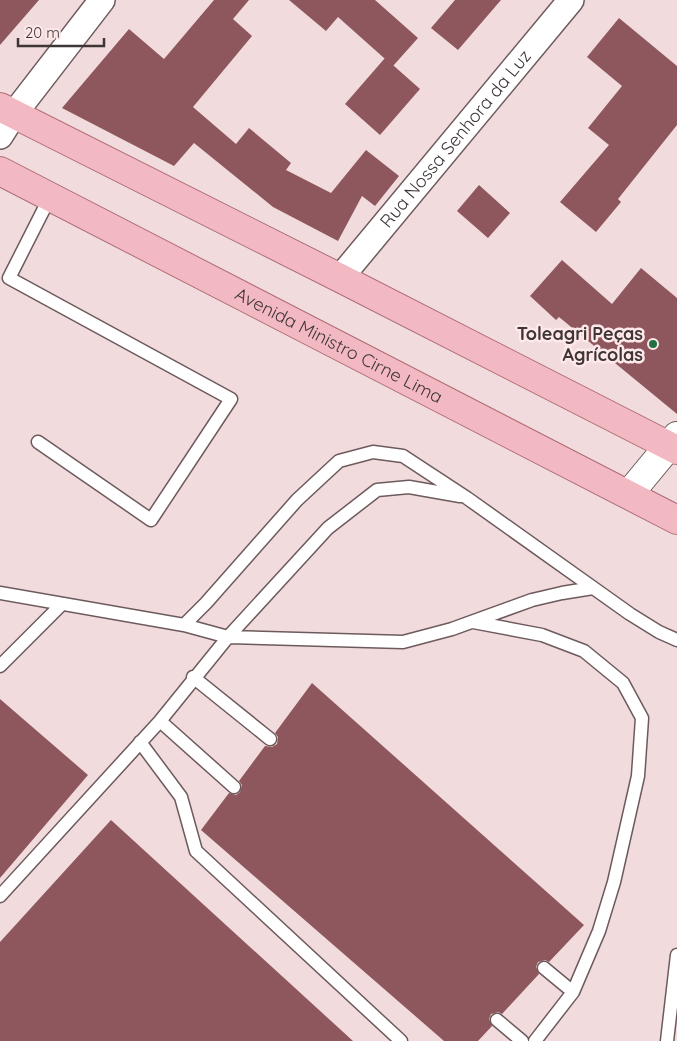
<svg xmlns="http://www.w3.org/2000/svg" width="677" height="1041" viewBox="0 0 677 1041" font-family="Quicksand,sans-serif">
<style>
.building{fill:#8e575e}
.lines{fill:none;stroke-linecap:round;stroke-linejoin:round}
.lane-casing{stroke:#6d5a5c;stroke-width:15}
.street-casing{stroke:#6d5a5c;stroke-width:28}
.secondary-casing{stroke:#6d5a5c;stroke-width:30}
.primary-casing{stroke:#ae6d76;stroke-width:30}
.lane{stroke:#fff;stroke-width:12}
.street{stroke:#fff;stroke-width:25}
.secondary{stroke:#fff;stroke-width:28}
.primary{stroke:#f3b9c2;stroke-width:28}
.poi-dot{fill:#207243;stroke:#ffe8ea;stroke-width:2}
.labels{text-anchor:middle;stroke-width:5;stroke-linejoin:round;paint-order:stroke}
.street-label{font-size:18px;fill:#3e3536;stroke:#ffe8ea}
.poi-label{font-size:18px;font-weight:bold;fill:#3e3536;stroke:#ffe8ea;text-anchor:end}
</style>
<rect width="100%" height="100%" fill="#f2dbdd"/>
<path class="building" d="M 0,0 L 39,0 L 0,45 Z
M 214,0 L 249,0 L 233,19 L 252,36 L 193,107 L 236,144 L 249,128 L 291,163 L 286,170 L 331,193 L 366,150 L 399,176 L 375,206 L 362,196 L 338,241 L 273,207 L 194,143 L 174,166 L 62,108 L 129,29 L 164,59 Z
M 289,0 L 375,0 L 418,38 L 393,66 L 338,17 L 326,31 Z
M 455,0 L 501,0 L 458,50 L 431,28 Z
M 619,18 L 677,66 L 677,125 L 618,199 L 621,202 L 596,232 L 560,202 L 609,145 L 588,128 L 622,86 L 587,57 Z
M 385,58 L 420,89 L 380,135 L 345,104 Z
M 479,185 L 510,213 L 488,238 L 457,211 Z
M 562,260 L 612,304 L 641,268 L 677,298 L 677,414 L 559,317 L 556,320 L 530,296 Z
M 312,683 L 584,925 L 549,962 L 545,960 L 538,962 L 536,967 L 539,974 L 502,1014 L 498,1012 L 491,1014 L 489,1019 L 492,1026 L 478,1041 L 444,1041 L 201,830 L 229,793 L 236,795 L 240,792 L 242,785 L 239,781 L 265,746 L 272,747 L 277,744 L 278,737 L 275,733 Z
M 0,699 L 88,775 L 0,878 Z
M 111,820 L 353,1041 L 0,1041 L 0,942 Z"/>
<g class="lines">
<defs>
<path id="lane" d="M 38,442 L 151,520 L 231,399 L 9,278 L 50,197
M 0,593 L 184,625 L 206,603 L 297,500 L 339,461 L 373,452 L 403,456 L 467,498 L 630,614 L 659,632 L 677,640
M 473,622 L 542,635 L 584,651 L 623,683 L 642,718 L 638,776 L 614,882 L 599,931 L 573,992
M 184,625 L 228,637 L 328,528 L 377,490 L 409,487 L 460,496
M 0,666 L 61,605
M 193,677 L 270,739
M 160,721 L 234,787
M 140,742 L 181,797 L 196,851 L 401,1041
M 0,896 L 160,721 L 228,637 L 403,642 L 452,629 L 532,600 L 562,593 L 593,588
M 497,1020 L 522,1041
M 535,1041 L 573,992 L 544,968
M 667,1041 L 677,955"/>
<g id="street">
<path d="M 0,136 L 14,114 L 102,0"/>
<path id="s1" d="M 340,278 L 571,0"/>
</g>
<path id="secondary" d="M 629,494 L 677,436"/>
<g id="primary">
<path d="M 0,107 L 340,278 L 677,450"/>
<path id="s2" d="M 0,171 L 677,520"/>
</g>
</defs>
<use href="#lane" class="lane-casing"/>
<use href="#street" class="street-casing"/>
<use href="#secondary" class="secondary-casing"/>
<use href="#primary" class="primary-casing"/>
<use href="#lane" class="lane"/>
<use href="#street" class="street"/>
<use href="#secondary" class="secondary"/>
<use href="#primary" class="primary"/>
</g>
<circle class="poi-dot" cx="653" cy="344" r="5"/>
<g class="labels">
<g class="street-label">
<text dy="6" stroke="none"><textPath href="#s1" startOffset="181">Rua Nossa Senhora da Luz</textPath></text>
<text dy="6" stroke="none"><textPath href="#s2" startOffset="381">Avenida Ministro Cirne Lima</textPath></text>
</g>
<g class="poi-label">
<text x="643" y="340">Toleagri Peças<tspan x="643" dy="21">Agrícolas</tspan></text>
</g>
</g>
<path d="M18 38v8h86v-8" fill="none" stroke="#3e3536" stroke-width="2.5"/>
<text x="25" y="38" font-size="15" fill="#3e3536" stroke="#ffe8ea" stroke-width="4" paint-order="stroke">20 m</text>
</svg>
